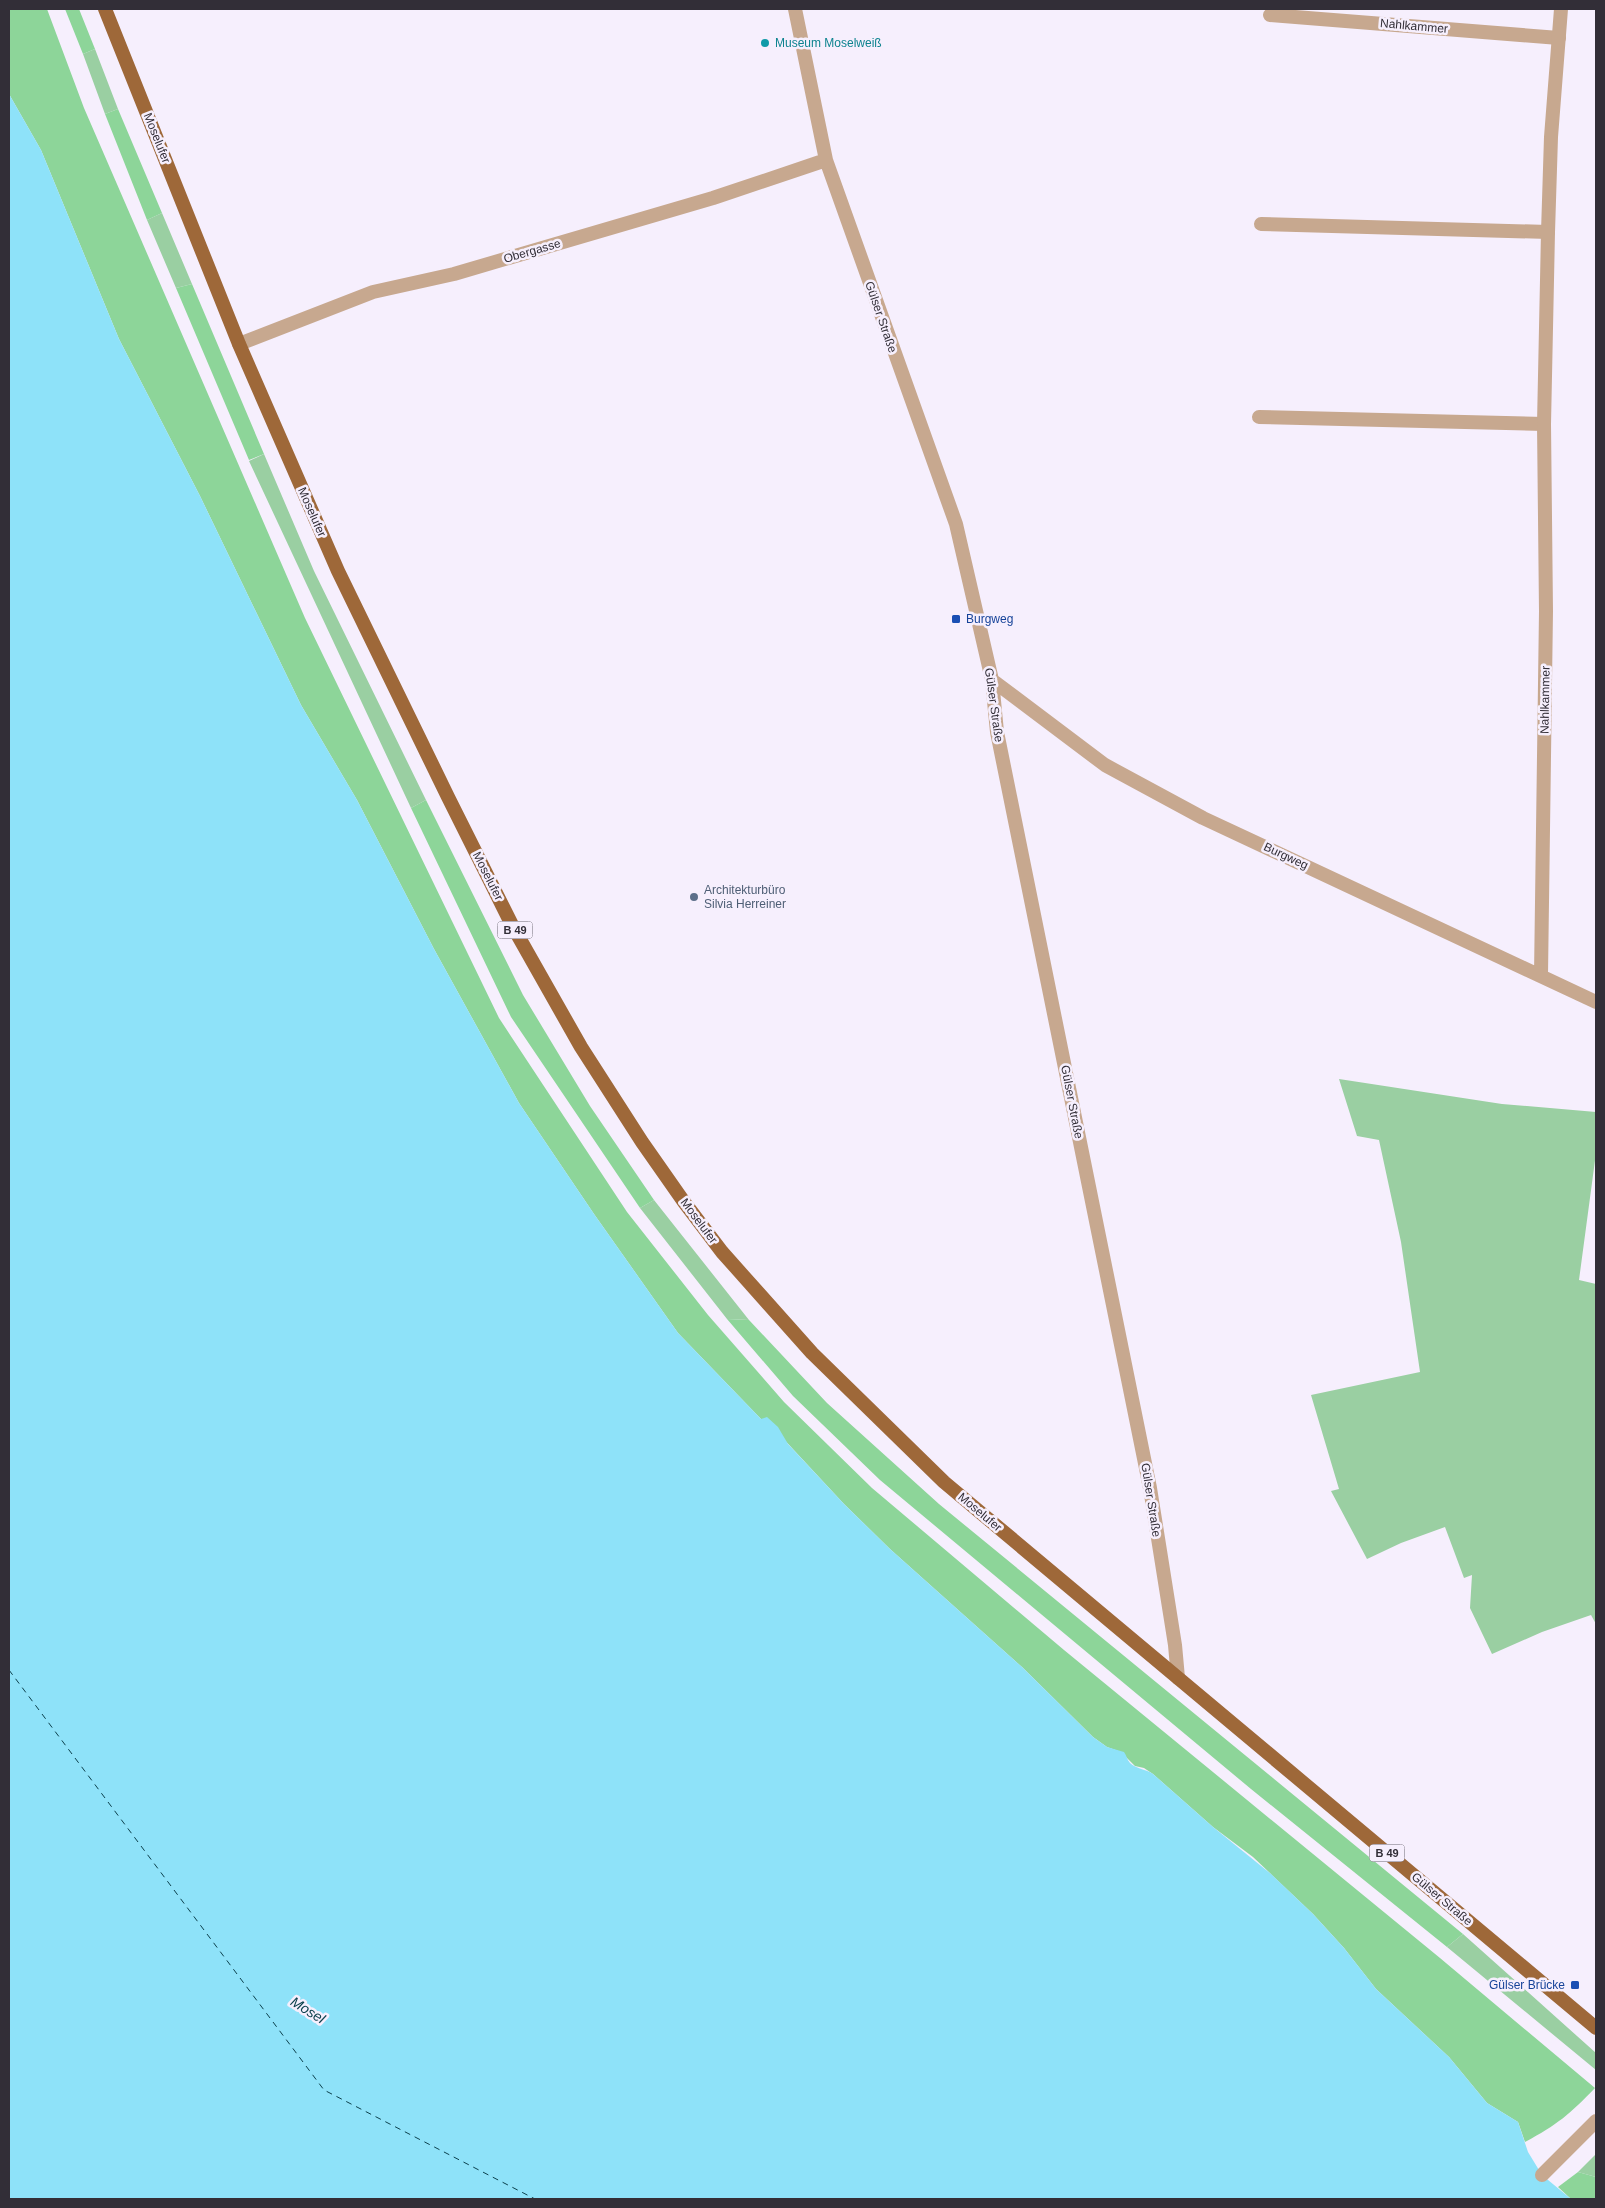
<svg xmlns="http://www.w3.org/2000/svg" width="1605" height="2208" viewBox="0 0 1605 2208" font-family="Arial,sans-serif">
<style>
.green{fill:#9acfa2}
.forest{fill:#8dd599}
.water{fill:#8ee2f9}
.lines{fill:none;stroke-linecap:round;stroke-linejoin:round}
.ferry{stroke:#0d414d;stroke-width:1;stroke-dasharray:6 5;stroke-linecap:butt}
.service{stroke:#c7a88f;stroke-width:14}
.minor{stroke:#c7a88f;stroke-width:14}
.primary{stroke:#9e6839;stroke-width:14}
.culture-dot{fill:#0f9aa8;stroke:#f6effd;stroke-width:2}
.transit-dot{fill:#1a4fb4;stroke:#f6effd;stroke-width:2}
.service-dot{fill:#5c6f8a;stroke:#f6effd;stroke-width:2}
.labels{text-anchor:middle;stroke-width:5;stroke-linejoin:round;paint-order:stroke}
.shield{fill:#f6effd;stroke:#6d6872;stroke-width:1}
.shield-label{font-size:11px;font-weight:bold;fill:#322e37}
.street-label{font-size:12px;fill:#322e37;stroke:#f6effd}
.culture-label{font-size:12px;fill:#0d838f;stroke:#f6effd;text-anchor:start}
.transit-label{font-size:12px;fill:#164399;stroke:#f6effd;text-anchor:start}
.service-label{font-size:12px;fill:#4e5e75;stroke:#f6effd;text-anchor:start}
.water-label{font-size:14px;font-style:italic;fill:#0d414d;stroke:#f6effd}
</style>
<rect width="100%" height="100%" fill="#f6effd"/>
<path class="green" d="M 95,49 L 118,109 L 105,114 L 83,54 Z
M 162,213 L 192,284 L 176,288 L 147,220 Z
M 264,454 L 314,571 L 426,800 L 411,808 L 249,461 Z
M 1339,1079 L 1502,1104 L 1596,1112 L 1596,1153 L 1579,1280 L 1596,1284 L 1596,1624 L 1591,1615 L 1542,1632 L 1492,1654 L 1470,1608 L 1472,1575 L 1464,1578 L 1445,1527 L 1401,1543 L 1367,1559 L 1331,1491 L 1339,1489 L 1311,1395 L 1420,1372 L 1401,1242 L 1379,1140 L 1357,1136 Z
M 654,1200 L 749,1320 L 727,1319 L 640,1208 Z
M 1463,1934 L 1596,2053 L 1596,2070 L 1447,1947 Z
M 1596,2154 L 1596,2177 L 1578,2172 Z"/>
<path class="forest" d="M 9,9 L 47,9 L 84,108 L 305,618 L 499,1018 L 627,1212 L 708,1315 L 784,1402 L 872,1488 L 1064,1650 L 1440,1958 L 1595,2088 C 1570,2114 1557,2125 1525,2142 L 1518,2122 L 1487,2103 L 1449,2057 L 1376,1989 L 1344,1948 L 1313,1914 L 1253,1857 L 1213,1827 L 1153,1774 L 1144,1768 L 1135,1766 L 1121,1752 L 1107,1747 L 1093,1737 L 1022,1667 L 890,1549 L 844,1504 L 765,1419 L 761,1419 L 678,1333 L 594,1214 L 519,1103 L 434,949 L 357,800 L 301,705 L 200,496 L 119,339 L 41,150 L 9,94 Z
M 65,9 L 79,9 L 95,49 L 83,54 Z
M 118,109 L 162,213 L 147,220 L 105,114 Z
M 192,284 L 264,454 L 249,460 L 176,288 Z
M 426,800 L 523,995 L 590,1106 L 654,1200 L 640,1208 L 511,1017 L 411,808 Z
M 727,1319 L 749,1320 L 827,1403 L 939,1504 L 1463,1934 L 1447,1947 L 1251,1789 L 880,1480 L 793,1396 Z
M 1578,2172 L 1596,2177 L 1596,2199 L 1571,2199 L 1558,2187 Z"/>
<path class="water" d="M 9,94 L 41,150 L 119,339 L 200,496 L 301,705 L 357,800 L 434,949 L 519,1103 L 594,1214 L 678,1333 L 761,1419 L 767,1417 L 778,1427 L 788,1444 L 844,1504 L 890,1549 L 1022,1667 L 1093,1737 L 1107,1747 L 1124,1752 C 1127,1756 1127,1760 1130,1763 C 1136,1769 1146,1769 1153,1774 L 1213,1827 L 1271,1874 L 1313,1914 L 1344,1948 L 1376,1989 L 1449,2057 L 1487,2103 L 1518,2122 L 1528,2152 L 1542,2175 L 1571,2199 L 9,2199 Z"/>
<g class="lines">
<path class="ferry" d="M 9,1670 L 324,2090 L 535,2199"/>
<path class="service" d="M 1270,15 L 1559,38
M 1261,224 L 1548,232
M 1259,417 L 1544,424
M 1542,2175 L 1596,2121"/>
<path class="minor" d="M 795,9 L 826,160 L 956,524 L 992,680 L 997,732 L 1150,1488 L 1175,1645 L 1178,1678
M 239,344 L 373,292 L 454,274 L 713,198 L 826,160
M 992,680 L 1105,765 L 1203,818 L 1596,1002
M 1541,975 L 1546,611 L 1544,424 L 1548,232 L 1551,137 L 1561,9"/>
<path class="primary" d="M 105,9 L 239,344 L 338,571 L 448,797 L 513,927 L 581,1047 L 642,1142 L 684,1202 L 722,1252 L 812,1353 L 944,1482 L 1596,2028"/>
</g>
<circle class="culture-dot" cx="765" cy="43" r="5"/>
<g class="transit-dot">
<rect x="951" y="614" width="10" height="10" rx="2.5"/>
<rect x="1570" y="1980" width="10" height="10" rx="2.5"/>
</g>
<circle class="service-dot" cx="694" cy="897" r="5"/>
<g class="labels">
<g class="shield">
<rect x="497.5" y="921.5" width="35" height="17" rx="4"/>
<rect x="1369.5" y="1844.5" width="35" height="17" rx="4"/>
</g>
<g class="shield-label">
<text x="515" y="934">B 49</text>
<text x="1387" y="1857">B 49</text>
</g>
<g class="street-label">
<text transform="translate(1414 26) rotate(5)" y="4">Nahlkammer</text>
<text transform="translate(157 138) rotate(68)" y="4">Moselufer</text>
<text transform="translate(532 251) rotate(-16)" y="4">Obergasse</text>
<text transform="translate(881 317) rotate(71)" y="4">Gülser Straße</text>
<text transform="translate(312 512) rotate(66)" y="4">Moselufer</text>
<text transform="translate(1545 700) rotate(-89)" y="4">Nahlkammer</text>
<text transform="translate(994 705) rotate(82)" y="4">Gülser Straße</text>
<text transform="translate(1286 856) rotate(25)" y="4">Burgweg</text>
<text transform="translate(488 876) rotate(63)" y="4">Moselufer</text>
<text transform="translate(1072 1102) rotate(79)" y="4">Gülser Straße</text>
<text transform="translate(699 1221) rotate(53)" y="4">Moselufer</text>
<text transform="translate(1151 1500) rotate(81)" y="4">Gülser Straße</text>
<text transform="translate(980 1512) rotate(40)" y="4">Moselufer</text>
<text transform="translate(1442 1899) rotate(40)" y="4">Gülser Straße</text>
</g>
<g class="culture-label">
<text x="775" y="47">Museum Moselweiß</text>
</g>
<g class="transit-label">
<text x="966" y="623">Burgweg</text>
<text x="1565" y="1989" text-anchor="end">Gülser Brücke</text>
</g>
<g class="service-label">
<text x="704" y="894">Architekturbüro<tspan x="704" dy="14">Silvia Herreiner</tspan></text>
</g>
<g class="water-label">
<text transform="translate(308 2010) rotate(32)" y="5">Mosel</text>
</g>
</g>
<rect width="1605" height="2208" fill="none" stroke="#322e37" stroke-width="20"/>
</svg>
